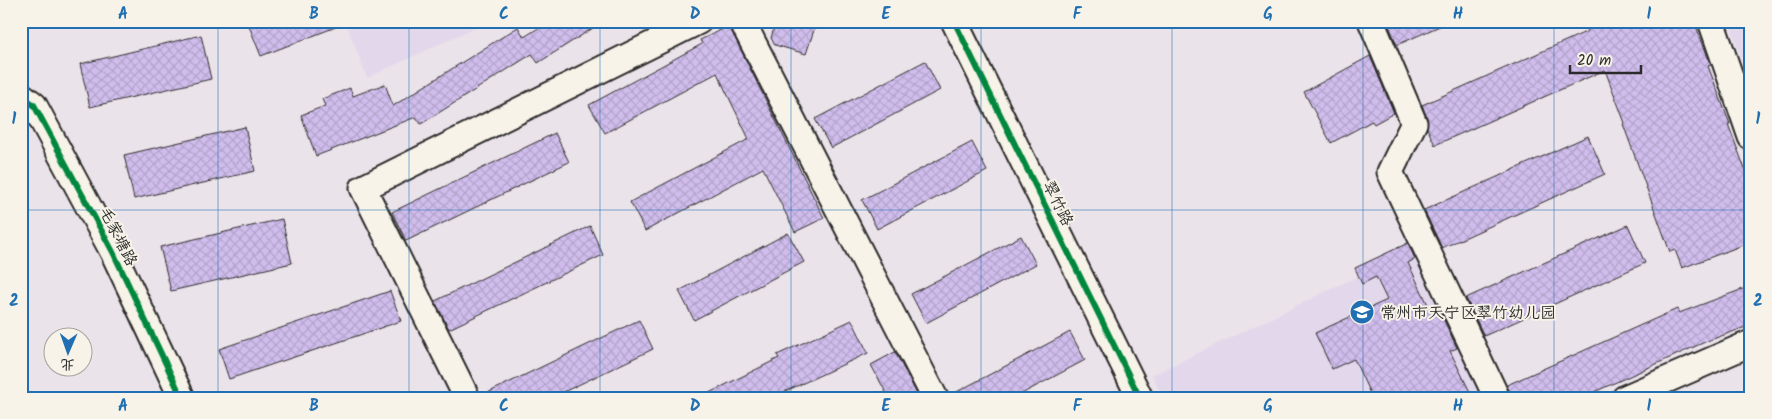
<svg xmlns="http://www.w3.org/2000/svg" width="1772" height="419" viewBox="0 0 1772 419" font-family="Kalam,'LXGW WenKai TC',sans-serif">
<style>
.built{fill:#e3d8eb}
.building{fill:url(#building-cross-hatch);stroke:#2b2b2b}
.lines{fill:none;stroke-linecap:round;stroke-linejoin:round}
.minor-casing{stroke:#2b2b2b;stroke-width:29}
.minor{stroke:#f7f3e8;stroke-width:25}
.cycleway-casing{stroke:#f7f3e8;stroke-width:9}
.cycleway{stroke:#00873e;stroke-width:6}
.grid{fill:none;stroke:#1f6fb2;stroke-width:1;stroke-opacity:0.55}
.labels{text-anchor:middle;stroke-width:4;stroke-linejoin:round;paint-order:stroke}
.street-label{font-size:16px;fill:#2b2b2b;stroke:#f7f3e8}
.poi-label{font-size:16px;fill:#2b2b2b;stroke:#f7f3e8;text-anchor:start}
.neatline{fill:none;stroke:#1f6fb2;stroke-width:2}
.grid-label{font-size:16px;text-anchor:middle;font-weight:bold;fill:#1f6fb2}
</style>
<defs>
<pattern id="building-cross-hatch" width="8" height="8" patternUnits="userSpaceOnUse" patternTransform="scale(1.25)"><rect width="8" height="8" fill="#d0bded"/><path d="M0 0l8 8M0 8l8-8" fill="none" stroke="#b3a3cb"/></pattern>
</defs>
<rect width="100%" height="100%" fill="#ebe3ea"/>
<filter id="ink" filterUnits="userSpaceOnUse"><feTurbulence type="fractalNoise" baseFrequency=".02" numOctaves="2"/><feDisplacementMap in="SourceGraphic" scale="10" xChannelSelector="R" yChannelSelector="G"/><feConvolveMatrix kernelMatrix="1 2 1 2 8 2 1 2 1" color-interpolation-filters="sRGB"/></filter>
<g filter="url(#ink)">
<path class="built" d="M 345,21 L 489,21 L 367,78 Z
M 1729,21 L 1751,21 L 1751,88 Z
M 1412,250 L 1484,398 L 1163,398 L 1152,375 Z"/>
<path class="building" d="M 247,21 L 345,21 L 346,23 L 261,56 Z
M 550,21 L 604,21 L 538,63 L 532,54 L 421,124 L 416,117 L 316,156 L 301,115 L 325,106 L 322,99 L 350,88 L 353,96 L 385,84 L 393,106 L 518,27 L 524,37 Z
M 776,21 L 817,21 L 806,54 L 775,45 L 771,38 Z
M 1387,21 L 1451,21 L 1397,45 Z
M 1585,21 L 1694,21 L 1711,65 L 1708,66 L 1730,124 L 1728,124 L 1751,185 L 1751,242 L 1682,268 L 1675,250 L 1670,252 L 1623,124 L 1625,123 L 1605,70 L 1435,145 L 1427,128 L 1427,118 L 1422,105 L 1588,31 Z
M 729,26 L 824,218 L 795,232 L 763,168 L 645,231 L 630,202 L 749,139 L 717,73 L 605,133 L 589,105 L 702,44 L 700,40 Z
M 201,35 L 211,79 L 90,107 L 80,64 Z
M 1370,56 L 1394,113 L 1374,124 L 1372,121 L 1331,143 L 1304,92 Z
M 925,61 L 940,90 L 831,148 L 815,119 Z
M 245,127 L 255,171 L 134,199 L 124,155 Z
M 555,133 L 569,162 L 406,241 L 392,212 Z
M 1588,136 L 1605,174 L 1442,248 L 1424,210 Z
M 972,142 L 987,171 L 877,229 L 862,200 Z
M 282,219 L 292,263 L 171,291 L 160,247 Z
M 1628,225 L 1645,263 L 1484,336 L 1466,298 Z
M 590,226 L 603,255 L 449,329 L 435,301 Z
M 788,233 L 804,262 L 694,320 L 679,291 Z
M 1021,236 L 1036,264 L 926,323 L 911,294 Z
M 1408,243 L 1415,259 L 1408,263 L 1432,313 L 1439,310 L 1457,348 L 1450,351 L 1473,398 L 1372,398 L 1354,359 L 1332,369 L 1315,333 L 1387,300 L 1376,277 L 1362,284 L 1355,268 Z
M 1751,286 L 1751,325 L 1705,342 L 1581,398 L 1511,398 L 1507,385 L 1677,309 L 1679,313 Z
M 390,291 L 401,321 L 229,379 L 219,349 Z
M 639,320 L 653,349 L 551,398 L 481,398 L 481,396 Z
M 852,320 L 868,353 L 771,398 L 699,398 L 779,358 L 777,355 Z
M 1070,332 L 1085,360 L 1014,398 L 949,398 L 949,396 Z
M 895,352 L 919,398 L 889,398 L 871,365 Z"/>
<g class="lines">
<defs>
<path id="minor" d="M 742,21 L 935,398
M 954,21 L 1140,398
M 1371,21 L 1414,123 L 1390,172 L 1497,398
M 1711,21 L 1751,137
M 21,95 L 34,105 L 113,252 L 182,398
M 467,398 L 363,188 L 699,21
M 1625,398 L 1751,343"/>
</defs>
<use href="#minor" class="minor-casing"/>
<use href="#minor" class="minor"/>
<defs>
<path id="cycleway" d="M 954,21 L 1140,398
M 21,95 L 34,105 L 113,252 L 182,398"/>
</defs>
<use href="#cycleway" class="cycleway-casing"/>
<use href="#cycleway" class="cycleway"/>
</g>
</g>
<path class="grid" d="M 218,21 L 218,398M 409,21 L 409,398M 600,21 L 600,398M 791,21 L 791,398M 981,21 L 981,398M 1172,21 L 1172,398M 1363,21 L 1363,398M 1554,21 L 1554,398M 21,210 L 1751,210"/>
<defs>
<symbol id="school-disc" viewBox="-11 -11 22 22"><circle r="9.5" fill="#1f6fb2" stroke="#f7f3e8"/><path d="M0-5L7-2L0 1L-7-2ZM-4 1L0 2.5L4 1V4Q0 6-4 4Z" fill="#fff"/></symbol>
</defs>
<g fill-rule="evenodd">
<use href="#school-disc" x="1348" y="298" width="28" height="28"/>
</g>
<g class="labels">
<g class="street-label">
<text transform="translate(1059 203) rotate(64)" y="6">翠竹路</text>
<text transform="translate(119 236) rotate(63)" y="6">毛家塘路</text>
</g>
<g class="poi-label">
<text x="1380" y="318">常州市天宁区翠竹幼儿园</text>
</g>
</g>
<rect width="1772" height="419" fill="none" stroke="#f7f3e8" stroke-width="55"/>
<g transform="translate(68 352) rotate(182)"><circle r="24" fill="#f7f3e8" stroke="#a5a39c"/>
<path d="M0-4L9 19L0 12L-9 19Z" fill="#1f6fb2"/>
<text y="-8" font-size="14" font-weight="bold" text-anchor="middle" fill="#2b2b2b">北</text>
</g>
<path d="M1570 65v8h71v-8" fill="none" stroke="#2b2b2b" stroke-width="2.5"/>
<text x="1577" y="65" font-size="15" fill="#2b2b2b" stroke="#f7f3e8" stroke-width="4" paint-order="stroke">20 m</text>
<rect x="28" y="28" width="1716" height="364" class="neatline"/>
<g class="grid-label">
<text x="123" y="19">A</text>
<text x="314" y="19">B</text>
<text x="504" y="19">C</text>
<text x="695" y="19">D</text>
<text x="886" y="19">E</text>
<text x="1077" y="19">F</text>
<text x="1268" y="19">G</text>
<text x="1458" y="19">H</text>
<text x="1649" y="19">I</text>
<text x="14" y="124">1</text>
<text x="1758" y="124">1</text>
<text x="14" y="306">2</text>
<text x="1758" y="306">2</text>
<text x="123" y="411">A</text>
<text x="314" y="411">B</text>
<text x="504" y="411">C</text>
<text x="695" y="411">D</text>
<text x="886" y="411">E</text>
<text x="1077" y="411">F</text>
<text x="1268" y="411">G</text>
<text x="1458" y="411">H</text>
<text x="1649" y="411">I</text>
</g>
</svg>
